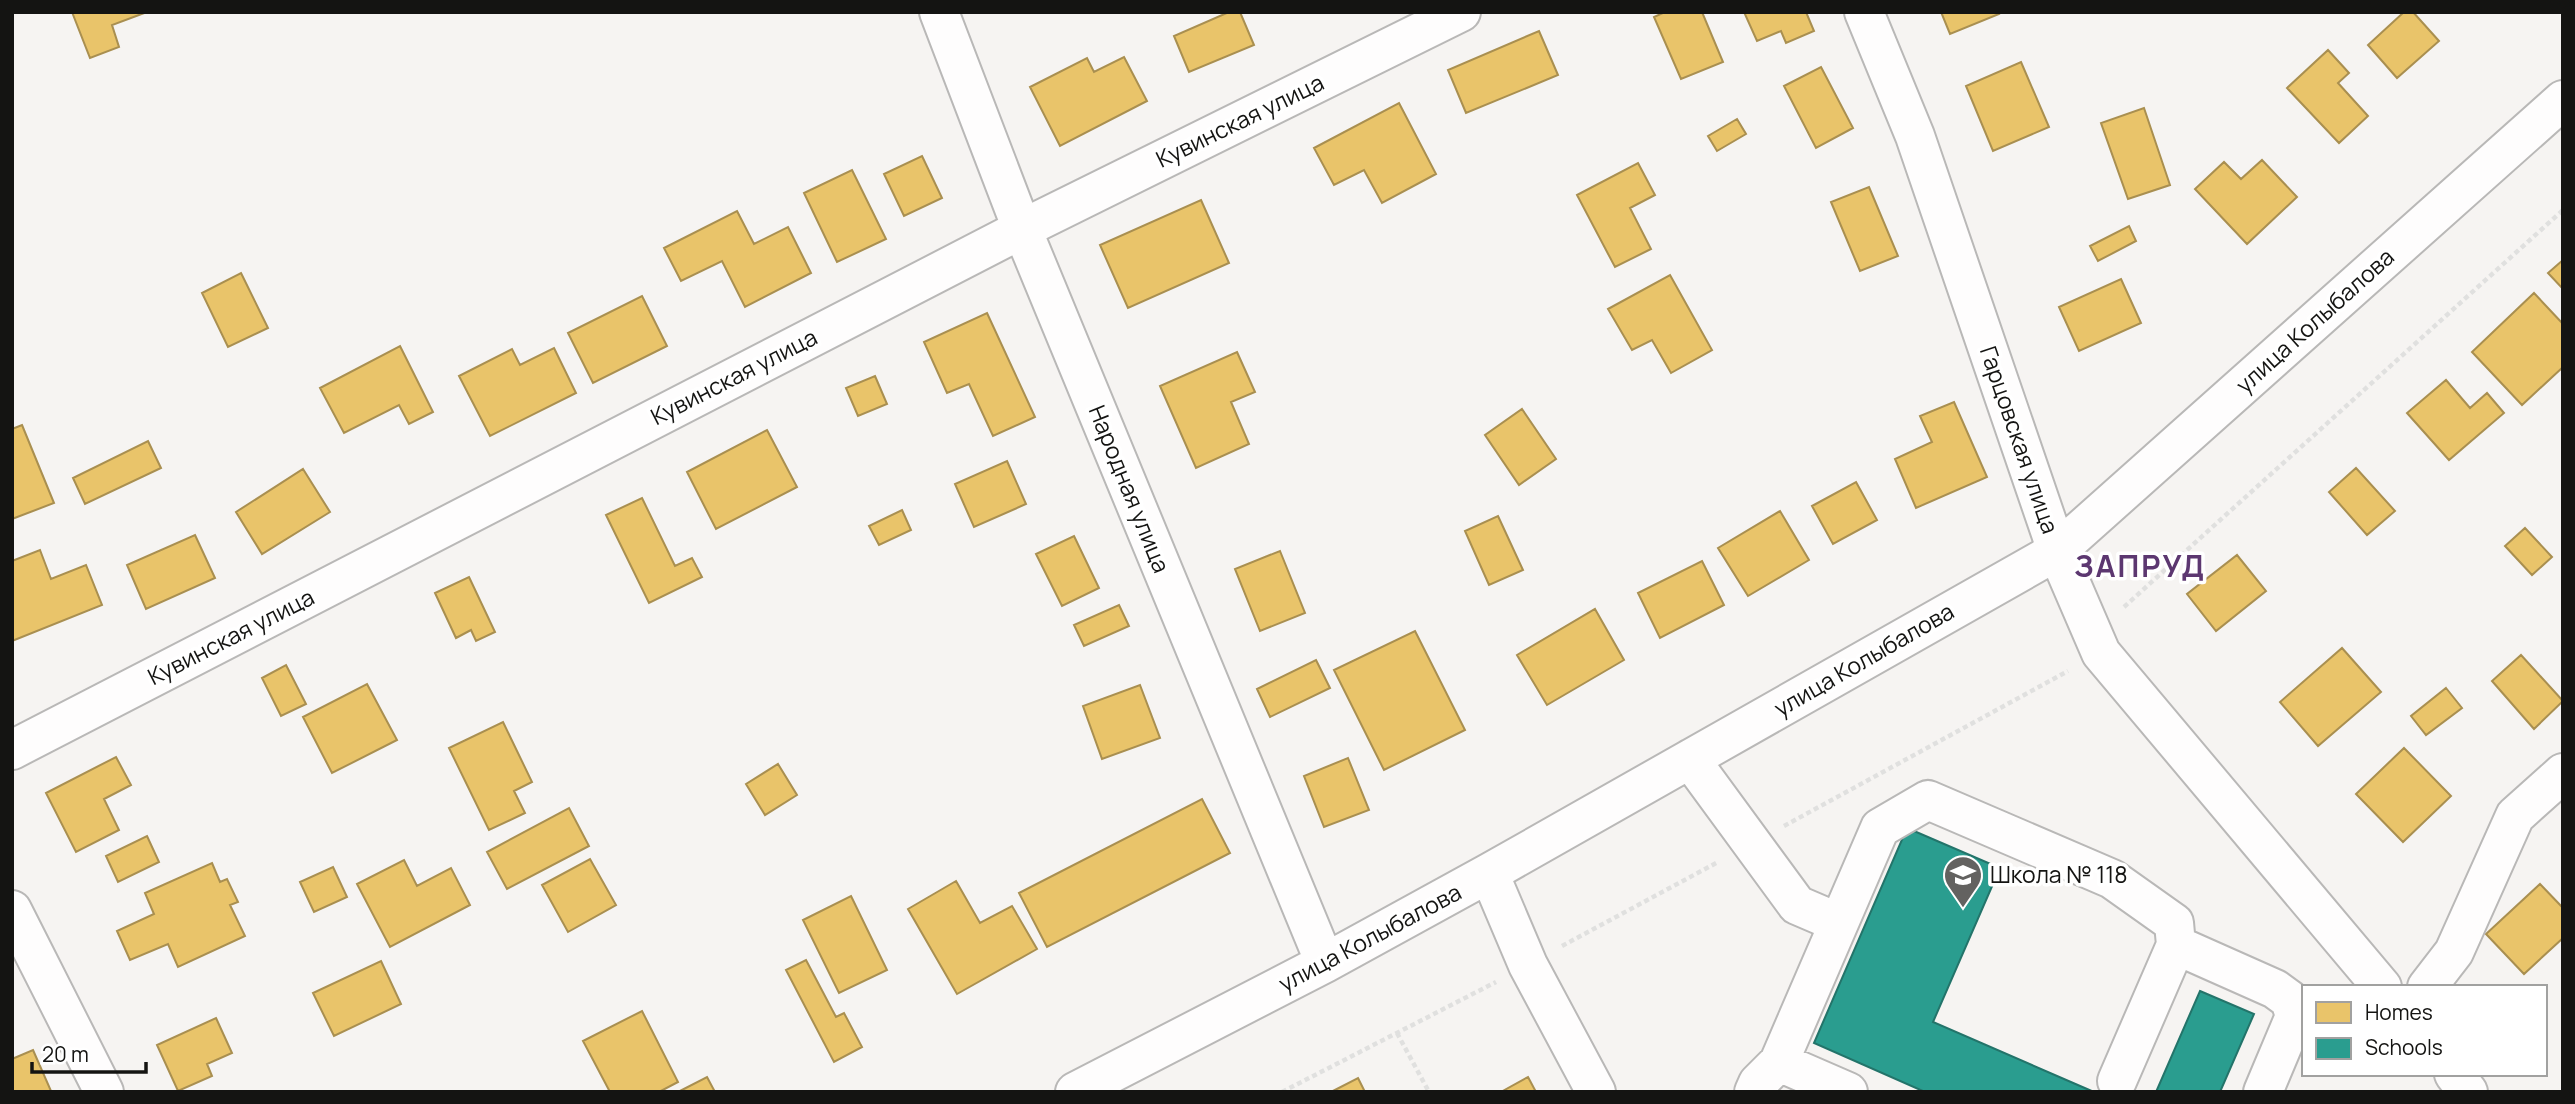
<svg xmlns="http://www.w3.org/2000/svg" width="2575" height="1104" viewBox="0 0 2575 1104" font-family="Manrope,sans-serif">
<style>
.homes{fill:#e9c46a;stroke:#a98f50;stroke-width:2}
.schools{fill:#2a9d8f;stroke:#23746a;stroke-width:2}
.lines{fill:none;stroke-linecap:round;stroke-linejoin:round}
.minor-casing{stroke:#b9b8b7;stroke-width:42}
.path{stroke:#e0e0df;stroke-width:4.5;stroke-dasharray:5 3.5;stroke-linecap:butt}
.minor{stroke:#fefdfd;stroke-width:38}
.labels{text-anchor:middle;stroke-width:7;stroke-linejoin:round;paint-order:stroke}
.street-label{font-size:23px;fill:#141412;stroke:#fff}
.poi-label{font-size:23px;fill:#141412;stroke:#fff;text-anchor:start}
.district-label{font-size:30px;font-weight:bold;letter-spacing:2px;fill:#5c3770;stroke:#fff}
</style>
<rect width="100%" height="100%" fill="#f6f4f2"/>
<path class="homes" d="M 72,12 L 147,12 L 112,25 L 119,47 L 90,58 Z
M 1229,12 L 1240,12 L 1254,45 L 1189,72 L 1174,36 Z
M 1665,12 L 1702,12 L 1723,62 L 1681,79 L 1654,17 Z
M 1744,12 L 1806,12 L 1814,31 L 1786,43 L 1781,31 L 1757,41 Z
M 1941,12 L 1998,12 L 1999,14 L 1950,34 Z
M 2404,12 L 2413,12 L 2439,41 L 2397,78 L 2368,45 Z
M 1539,31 L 1558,75 L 1466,113 L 1448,70 Z
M 2328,50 L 2349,73 L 2338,83 L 2368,116 L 2339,143 L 2287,88 Z
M 1124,57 L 1147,101 L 1060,146 L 1030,87 L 1087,58 L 1094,72 Z
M 2021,62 L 2049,127 L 1993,151 L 1966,86 Z
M 1821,67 L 1853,128 L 1816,148 L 1784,86 Z
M 1399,103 L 1436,174 L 1382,203 L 1364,170 L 1334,185 L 1314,148 Z
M 2144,108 L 2170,185 L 2128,199 L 2101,123 Z
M 1737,119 L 1746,134 L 1717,151 L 1708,136 Z
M 922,156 L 942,198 L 904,216 L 884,174 Z
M 2262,160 L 2297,197 L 2247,244 L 2195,189 L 2224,162 L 2241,179 Z
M 1638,163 L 1655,195 L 1630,208 L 1651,249 L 1615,267 L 1577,195 Z
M 852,170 L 886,239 L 837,262 L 804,193 Z
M 1869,187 L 1898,256 L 1860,271 L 1831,202 Z
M 1201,200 L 1229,263 L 1128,308 L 1100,245 Z
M 737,211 L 754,244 L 788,227 L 811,273 L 745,307 L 722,261 L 681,281 L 664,248 Z
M 2129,226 L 2136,241 L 2098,261 L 2090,246 Z
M 2563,260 L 2563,289 L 2548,273 Z
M 241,273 L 268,328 L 228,347 L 202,293 Z
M 1670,275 L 1712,350 L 1671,373 L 1652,340 L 1632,350 L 1608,309 Z
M 2121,279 L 2141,323 L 2079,351 L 2059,307 Z
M 2534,293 L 2563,324 L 2563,367 L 2522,405 L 2472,352 Z
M 642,296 L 667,346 L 593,383 L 568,333 Z
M 987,313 L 1035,417 L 993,436 L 969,384 L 947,393 L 924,342 Z
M 400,346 L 433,412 L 409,424 L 399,405 L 344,433 L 320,388 Z
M 554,348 L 576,393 L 490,436 L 459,376 L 512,349 L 520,365 Z
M 1237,352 L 1255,392 L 1231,402 L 1249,444 L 1196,468 L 1160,386 Z
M 875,376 L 887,404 L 858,416 L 846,388 Z
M 2446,380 L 2470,408 L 2487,393 L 2504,413 L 2449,460 L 2407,413 Z
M 1954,402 L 1987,477 L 1916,508 L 1895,459 L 1932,442 L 1920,416 Z
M 1522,409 L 1556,459 L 1519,485 L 1485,435 Z
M 22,425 L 54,503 L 12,519 L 12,429 Z
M 767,430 L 797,487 L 716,529 L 687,472 Z
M 148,441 L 161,468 L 85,504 L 73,478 Z
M 1007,461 L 1026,504 L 974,527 L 955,484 Z
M 2356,468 L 2395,511 L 2367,535 L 2329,492 Z
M 303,469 L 330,512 L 262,554 L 236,512 Z
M 1856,482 L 1877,520 L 1833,544 L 1812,506 Z
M 642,498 L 675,566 L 692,558 L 702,577 L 649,603 L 606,515 Z
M 902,510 L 911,530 L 879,545 L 869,526 Z
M 1780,511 L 1809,560 L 1748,596 L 1718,548 Z
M 1498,516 L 1523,570 L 1489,585 L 1465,531 Z
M 2525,528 L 2552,557 L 2532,575 L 2505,546 Z
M 195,535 L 215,578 L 146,609 L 127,565 Z
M 1074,536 L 1099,588 L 1062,606 L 1036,554 Z
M 40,550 L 51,579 L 86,565 L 102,605 L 12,641 L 12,561 Z
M 1280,551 L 1305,613 L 1260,631 L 1235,569 Z
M 2237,555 L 2266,591 L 2216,631 L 2187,594 Z
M 1702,561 L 1724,605 L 1660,638 L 1638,593 Z
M 469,577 L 495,632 L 476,641 L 471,630 L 456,638 L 435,593 Z
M 1119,605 L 1129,626 L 1084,646 L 1074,625 Z
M 1595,609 L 1624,660 L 1547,705 L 1517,655 Z
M 1415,631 L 1465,730 L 1384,770 L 1334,670 Z
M 2342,648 L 2381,692 L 2318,746 L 2280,702 Z
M 2521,655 L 2563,701 L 2534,729 L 2492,681 Z
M 1316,660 L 1330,688 L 1270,717 L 1257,689 Z
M 286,665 L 306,704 L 281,716 L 262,678 Z
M 367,684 L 397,740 L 332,773 L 303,717 Z
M 1140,685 L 1160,738 L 1102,759 L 1083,706 Z
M 2446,688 L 2462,708 L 2426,735 L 2411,716 Z
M 503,722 L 532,782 L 514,791 L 525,813 L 489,830 L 449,748 Z
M 2404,748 L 2451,796 L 2403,842 L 2356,794 Z
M 116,757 L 131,785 L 104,799 L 119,830 L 76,852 L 46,793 Z
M 1348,758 L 1369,810 L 1324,827 L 1304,776 Z
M 778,764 L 797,795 L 765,815 L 746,784 Z
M 1202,799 L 1230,853 L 1047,947 L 1019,893 Z
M 569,808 L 589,846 L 507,889 L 487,852 Z
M 147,836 L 159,862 L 118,882 L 106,856 Z
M 590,859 L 616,905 L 568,932 L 542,885 Z
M 404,860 L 417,886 L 451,868 L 470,905 L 390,947 L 357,884 Z
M 212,863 L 220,882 L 227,879 L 238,902 L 230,905 L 245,936 L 178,967 L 168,944 L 130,960 L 117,931 L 154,914 L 145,893 Z
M 333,867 L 347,897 L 314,912 L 300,882 Z
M 956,881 L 980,923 L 1012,906 L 1037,949 L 957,994 L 908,909 Z
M 2540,884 L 2563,908 L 2563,938 L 2524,974 L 2486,934 Z
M 851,896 L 887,970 L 839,993 L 803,920 Z
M 806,960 L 836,1017 L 844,1013 L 862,1047 L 834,1062 L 786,970 Z
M 381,961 L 401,1004 L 334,1036 L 313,993 Z
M 642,1011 L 678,1082 L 659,1092 L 610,1092 L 583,1041 Z
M 216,1018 L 232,1053 L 207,1064 L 212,1076 L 178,1091 L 157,1045 Z
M 33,1050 L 51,1091 L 12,1092 L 12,1059 Z
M 707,1077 L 715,1092 L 678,1092 Z
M 1528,1077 L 1536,1092 L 1501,1092 Z
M 1358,1078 L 1365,1092 L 1331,1092 Z"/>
<path class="schools" d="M 1907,828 L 2000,868 L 1933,1022 L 2094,1092 L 1925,1092 L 1814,1043 Z
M 2200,991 L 2254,1014 L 2220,1092 L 2156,1092 Z"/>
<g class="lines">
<defs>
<path id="minor" d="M 939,12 L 1022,229 L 1325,963
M 1864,12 L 1915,136 L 2057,551 L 2101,653 L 2382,987
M 12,750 L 1022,229 L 1461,12
M 1690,759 L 1797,905 L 1839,923
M 1489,873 L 1528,965 L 1596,1092
M 12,910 L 104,1092
M 2427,987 L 2454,952 L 2515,816 L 2563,773
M 2454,1074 L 2468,1092
M 2117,1081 L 2176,945
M 1075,1092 L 1325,963 L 1489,873 L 2057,551 L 2563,100
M 1754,1092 L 1758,1083 L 1779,1062
M 1848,1092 L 1779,1062 L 1880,828 L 1928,800 L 2112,879 L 2174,923 L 2176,945 L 2275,989 L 2290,1000 L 2295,1016 L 2263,1092"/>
</defs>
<use href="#minor" class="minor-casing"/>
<path class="path" d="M 2124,607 L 2563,210
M 1784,826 L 2068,671
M 1562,946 L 1718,862
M 1397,1033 L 1429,1092
M 1282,1092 L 1496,982"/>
<use href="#minor" class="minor"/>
</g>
<defs>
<symbol id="school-pin" viewBox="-11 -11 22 30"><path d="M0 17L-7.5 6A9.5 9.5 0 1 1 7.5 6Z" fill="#636260" stroke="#fff"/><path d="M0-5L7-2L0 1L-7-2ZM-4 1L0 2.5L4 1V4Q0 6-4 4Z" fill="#fff"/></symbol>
</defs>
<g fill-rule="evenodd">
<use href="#school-pin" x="1941" y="853" width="44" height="60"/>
</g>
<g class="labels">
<g class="street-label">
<text transform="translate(1240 121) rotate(-26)" y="8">Кувинская улица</text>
<text transform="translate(2315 321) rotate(-42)" y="8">улица Колыбалова</text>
<text transform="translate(734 377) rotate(-27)" y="8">Кувинская улица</text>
<text transform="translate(2019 440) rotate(71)" y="8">Гарцовская улица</text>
<text transform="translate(1129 489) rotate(68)" y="8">Народная улица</text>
<text transform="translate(231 637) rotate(-27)" y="8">Кувинская улица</text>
<text transform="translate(1864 660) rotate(-30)" y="8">улица Колыбалова</text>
<text transform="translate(1370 938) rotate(-28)" y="8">улица Колыбалова</text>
</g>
<g class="poi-label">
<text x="1990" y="883">Школа № 118</text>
</g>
<g class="district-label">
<text x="2140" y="577">ЗАПРУД</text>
</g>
</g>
<rect width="2575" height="1104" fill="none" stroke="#141412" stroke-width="28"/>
<rect x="2302" y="985" width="245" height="91" fill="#ffffff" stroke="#a1a1a0" stroke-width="2"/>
<rect x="2316" y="1002" width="35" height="21" fill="#e9c46a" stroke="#a1a1a0" stroke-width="2"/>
<text x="2365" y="1020" font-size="21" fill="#141412">Homes</text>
<rect x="2316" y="1038" width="35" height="21" fill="#2a9d8f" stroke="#a1a1a0" stroke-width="2"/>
<text x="2365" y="1055" font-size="21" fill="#141412">Schools</text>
<path d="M32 1062v10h114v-10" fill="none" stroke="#141412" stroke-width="3.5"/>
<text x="42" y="1062" font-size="21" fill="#141412" stroke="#ffffff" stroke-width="5" paint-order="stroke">20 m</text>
</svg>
